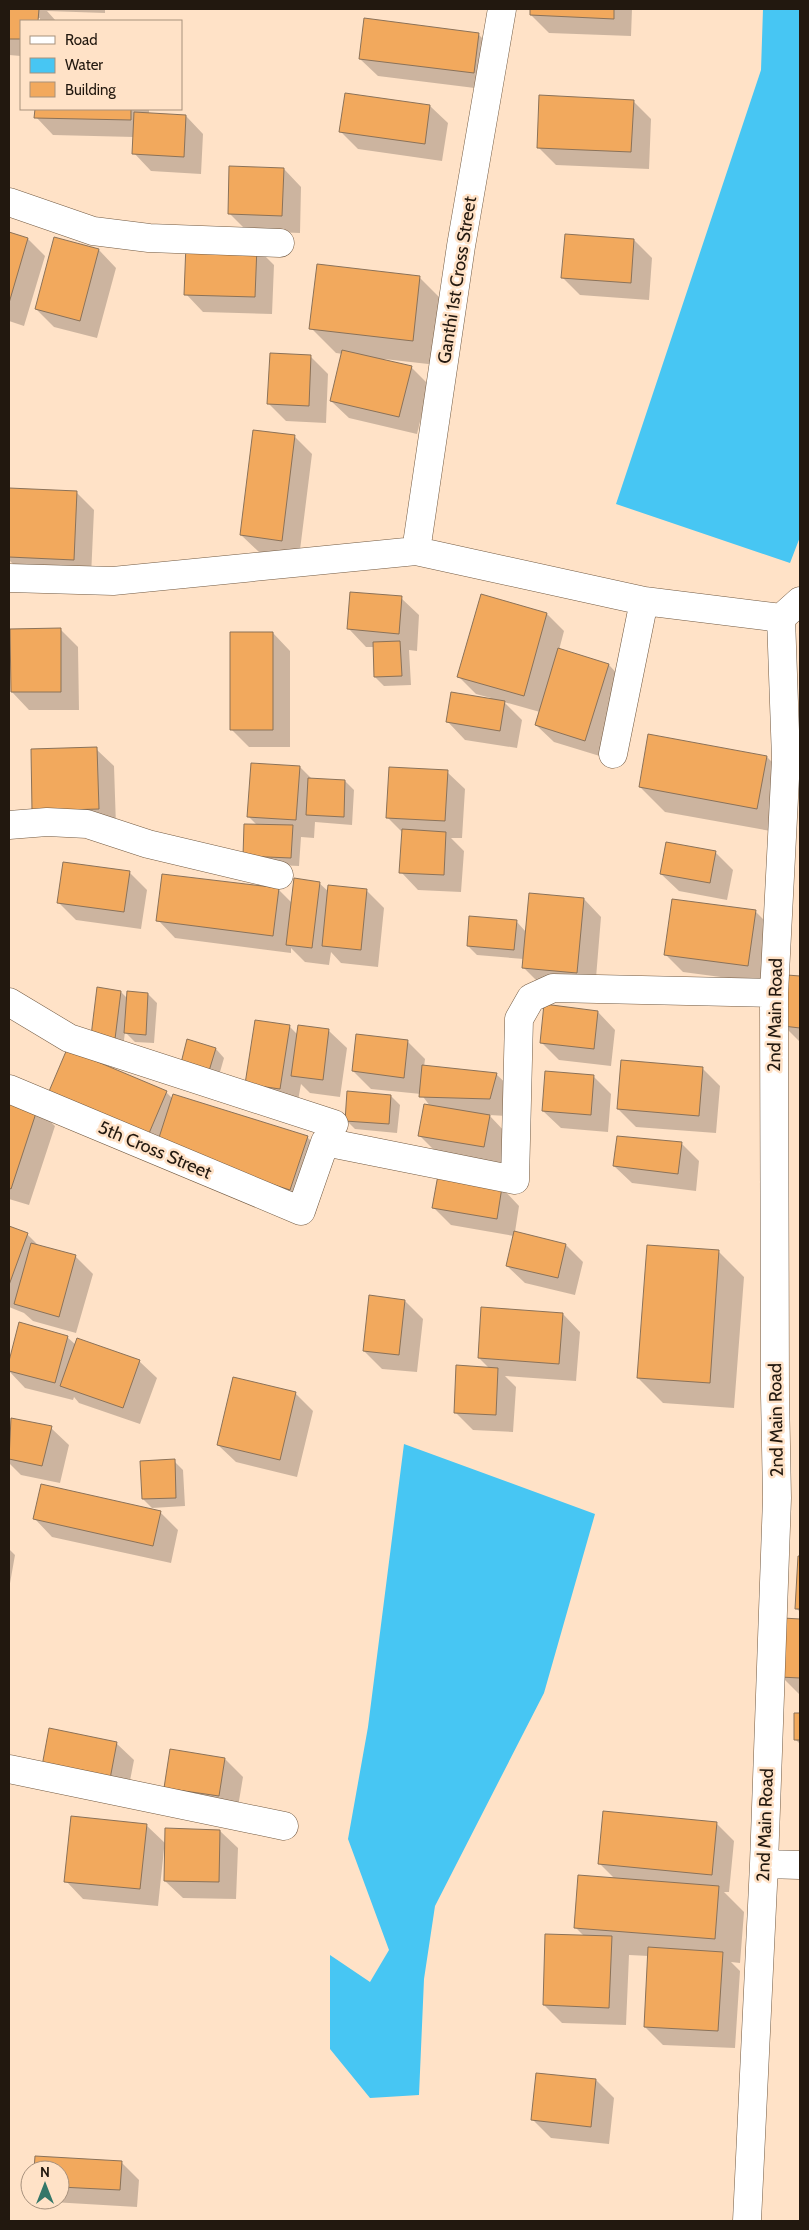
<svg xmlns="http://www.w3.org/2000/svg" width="809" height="2230" viewBox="0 0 809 2230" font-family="Cabin,sans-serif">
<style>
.water{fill:#47c6f3}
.shadow{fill:#0003}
.building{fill:#f2a95d;stroke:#8b7259}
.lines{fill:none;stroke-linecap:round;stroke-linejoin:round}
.minor-casing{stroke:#725a42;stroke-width:29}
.minor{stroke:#fff;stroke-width:28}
.labels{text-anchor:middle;stroke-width:5;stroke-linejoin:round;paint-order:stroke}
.street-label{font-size:18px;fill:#22180f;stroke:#ffe2c7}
</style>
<rect width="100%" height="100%" fill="#ffe2c7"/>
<path class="water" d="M 763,9 L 800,9 L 800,537 L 790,563 L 616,504 L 761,70 Z
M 404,1444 L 595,1514 L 544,1693 L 435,1906 L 424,1979 L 419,2095 L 370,2098 L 330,2049 L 330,1955 L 370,1982 L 389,1950 L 348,1839 L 368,1727 Z"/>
<path class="shadow" d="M 9,9 L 105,9 L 105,13 L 47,11 L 56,21 L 40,21 L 40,18 L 37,18 L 37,21 L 21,21 L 21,56 L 9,55 Z
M 531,9 L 632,9 L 631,36 L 549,33 L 531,15 Z
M 478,34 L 496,52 L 491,90 L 378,76 L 360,59 Z
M 633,101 L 651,119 L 649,169 L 556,165 L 538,147 Z
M 430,106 L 448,123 L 442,161 L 358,149 L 341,132 Z
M 36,109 L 149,109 L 149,114 L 186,116 L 203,134 L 201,174 L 151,171 L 134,153 L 134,137 L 53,135 L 36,117 Z
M 284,169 L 301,187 L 300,233 L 247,231 L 229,213 Z
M 9,233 L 28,239 L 45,256 L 24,326 L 9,321 Z
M 634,240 L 652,258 L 649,300 L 580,295 L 563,278 Z
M 256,247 L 274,265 L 272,314 L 203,312 L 186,294 Z
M 99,250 L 116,268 L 97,338 L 54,327 L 36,309 Z
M 419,277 L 444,302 L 437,365 L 384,359 L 383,361 L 411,367 L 429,385 L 417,434 L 349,418 L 331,401 L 343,354 L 336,353 L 311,328 Z
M 311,357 L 328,374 L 326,423 L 286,421 L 268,403 Z
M 295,437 L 312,454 L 299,558 L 259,552 L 241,535 Z
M 9,489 L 76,492 L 94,510 L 91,577 L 23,574 L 9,560 Z
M 401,598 L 419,615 L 417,651 L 409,650 L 411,685 L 384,686 L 375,677 L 374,647 L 366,647 L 349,629 Z
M 547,614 L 564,631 L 559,650 L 609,665 L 626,683 L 603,757 L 554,742 L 536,725 L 540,712 L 504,702 L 522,720 L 517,748 L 465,740 L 448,722 L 491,700 L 491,698 L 476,694 L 458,676 Z
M 60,629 L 78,647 L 79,710 L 29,710 L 12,692 Z
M 273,633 L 290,651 L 290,747 L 249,747 L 231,729 Z
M 96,749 L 114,766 L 116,826 L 51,828 Z
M 767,757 L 792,782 L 782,833 L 665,812 L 640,787 Z
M 300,767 L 312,779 L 345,781 L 354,790 L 352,825 L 315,822 L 314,838 L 301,837 L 299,866 L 253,864 L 257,825 L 249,817 Z
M 447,772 L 465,789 L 462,838 L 451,838 L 464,851 L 461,892 L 418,890 L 401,872 L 403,833 L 387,817 Z
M 715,852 L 733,870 L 727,900 L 679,891 L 661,874 Z
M 129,872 L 147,890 L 141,929 L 76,920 L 58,902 Z
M 319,883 L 329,892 L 366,890 L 384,908 L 378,967 L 341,963 L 331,952 L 329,965 L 305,962 L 291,948 L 291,953 L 175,938 L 158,920 L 279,890 L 292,903 Z
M 584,899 L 601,917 L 595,990 L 541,985 L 523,967 L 524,959 L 477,955 L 468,946 L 516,921 L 526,932 Z
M 755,911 L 773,929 L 766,983 L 683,972 L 666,955 Z
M 789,977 L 800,978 L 800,1042 L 784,1026 Z
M 121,992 L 128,999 L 148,994 L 157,1003 L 154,1043 L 135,1042 L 125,1032 L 123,1048 L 101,1045 Z
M 598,1012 L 615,1030 L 611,1066 L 559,1060 L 541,1042 Z
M 289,1026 L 298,1035 L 299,1026 L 329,1031 L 347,1048 L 340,1097 L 310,1093 L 301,1084 L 297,1106 L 246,1083 Z
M 407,1041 L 425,1059 L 424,1067 L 496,1074 L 514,1091 L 507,1116 L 489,1115 L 507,1134 L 502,1164 L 437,1153 L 420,1136 L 430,1106 L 421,1094 L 371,1089 L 353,1071 Z
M 216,1049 L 224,1058 L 218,1079 L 191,1072 Z
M 702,1068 L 720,1086 L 716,1133 L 636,1127 L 618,1109 Z
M 593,1076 L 611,1094 L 608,1132 L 561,1128 L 543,1111 Z
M 166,1092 L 173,1099 L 307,1137 L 332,1162 L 315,1215 L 182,1172 L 66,1114 Z
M 391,1096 L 400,1105 L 397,1133 L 355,1129 L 346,1120 Z
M 9,1099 L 37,1109 L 55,1126 L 29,1205 L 9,1199 Z
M 682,1144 L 699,1161 L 696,1191 L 632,1183 L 614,1166 Z
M 502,1188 L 519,1206 L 515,1232 L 566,1245 L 583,1262 L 575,1295 L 525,1283 L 507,1266 L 514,1236 L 451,1225 L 434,1208 Z
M 9,1228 L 27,1234 L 39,1246 L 75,1256 L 93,1274 L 76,1333 L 33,1321 L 24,1313 L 9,1307 Z
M 719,1252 L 744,1277 L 734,1408 L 663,1403 L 638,1378 Z
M 405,1301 L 423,1319 L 417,1372 L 382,1369 L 364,1351 Z
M 563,1314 L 580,1332 L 576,1381 L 505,1376 L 516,1387 L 513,1432 L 473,1430 L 455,1412 L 489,1368 L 479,1358 Z
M 20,1324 L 67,1337 L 76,1345 L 139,1361 L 157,1378 L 140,1424 L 79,1403 L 74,1397 L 73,1400 L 25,1388 L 9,1371 Z
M 295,1393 L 313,1411 L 297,1477 L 236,1462 L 218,1445 Z
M 11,1419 L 51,1428 L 69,1445 L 60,1483 L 21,1475 L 9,1463 L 9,1432 Z
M 174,1461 L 183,1470 L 185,1506 L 152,1508 L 143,1499 Z
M 160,1512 L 178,1530 L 171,1563 L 52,1537 L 35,1519 Z
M 9,1549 L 15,1555 L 9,1589 Z
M 799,1558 L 800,1558 L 800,1612 L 796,1608 Z
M 784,1619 L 800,1620 L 800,1695 L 781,1676 Z
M 795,1714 L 800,1714 L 800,1744 L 795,1739 Z
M 116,1743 L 134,1760 L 127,1796 L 61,1783 Z
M 225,1759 L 243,1777 L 237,1813 L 165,1787 Z
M 716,1823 L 734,1841 L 729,1892 L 724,1892 L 744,1912 L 740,1963 L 731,1962 L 740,1971 L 735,2048 L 663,2045 L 645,2027 L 649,1956 L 629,1955 L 626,2025 L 562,2023 L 544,2005 L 584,1936 L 576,1928 L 615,1879 L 599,1863 Z
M 146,1825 L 166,1844 L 220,1831 L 238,1848 L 236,1899 L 183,1898 L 165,1881 L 166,1849 L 164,1849 L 158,1906 L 83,1899 L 66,1881 Z
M 596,2080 L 614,2098 L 609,2144 L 551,2138 L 533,2120 Z
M 121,2162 L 139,2180 L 137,2207 L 52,2202 L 50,2200 L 60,2200 L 60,2170 L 35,2170 Z"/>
<path class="building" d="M 9,9 L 39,9 L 38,21 L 21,21 L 21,39 L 9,39 Z
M 530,9 L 614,9 L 614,19 L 530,15 Z
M 364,18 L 479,33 L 474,73 L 359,59 Z
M 345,93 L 430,105 L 425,144 L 339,132 Z
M 539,95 L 634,100 L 631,152 L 537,148 Z
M 35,109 L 131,109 L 131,120 L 34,118 Z
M 134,112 L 186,115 L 184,157 L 132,154 Z
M 229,166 L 284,168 L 282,216 L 228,214 Z
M 9,232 L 28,238 L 9,303 Z
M 565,234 L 634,239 L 631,283 L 561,278 Z
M 54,237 L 99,249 L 80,321 L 35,309 Z
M 186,244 L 257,246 L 255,297 L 184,295 Z
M 317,264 L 420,276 L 413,341 L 309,329 Z
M 342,350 L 412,366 L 399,417 L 330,401 Z
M 270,353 L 311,355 L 309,406 L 267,404 Z
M 253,430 L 295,435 L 282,541 L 240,535 Z
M 9,488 L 77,491 L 74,560 L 9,557 Z
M 350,592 L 402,596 L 399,634 L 347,629 Z
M 481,594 L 547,613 L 524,696 L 457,677 Z
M 61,628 L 61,692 L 11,692 L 10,629 Z
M 230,632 L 273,632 L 273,730 L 230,730 Z
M 400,641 L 402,676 L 374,677 L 373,642 Z
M 558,648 L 609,664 L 585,741 L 535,725 Z
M 451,692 L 505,701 L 500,731 L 446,722 Z
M 648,734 L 767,756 L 757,809 L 639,787 Z
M 97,747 L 99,809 L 32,811 L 31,749 Z
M 251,763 L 300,766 L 296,820 L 247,817 Z
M 389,767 L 448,770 L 445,821 L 386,818 Z
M 308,778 L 345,780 L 344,817 L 306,815 Z
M 244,824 L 293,825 L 291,858 L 243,856 Z
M 402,829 L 446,832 L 444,875 L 399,873 Z
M 666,842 L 716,851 L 710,883 L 660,874 Z
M 63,862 L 130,871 L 124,912 L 57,903 Z
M 162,874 L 279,888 L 273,936 L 156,921 Z
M 294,878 L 320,882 L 312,948 L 286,945 Z
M 328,885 L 367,889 L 361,950 L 322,946 Z
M 529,893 L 584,898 L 577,973 L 522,968 Z
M 672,899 L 756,910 L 748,966 L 664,955 Z
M 469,916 L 517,920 L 514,950 L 467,946 Z
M 787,975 L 800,976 L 800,1028 L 783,1026 Z
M 97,987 L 121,991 L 115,1039 L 91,1036 Z
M 127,991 L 148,993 L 146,1035 L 124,1033 Z
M 544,1004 L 598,1011 L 594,1049 L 540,1043 Z
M 255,1020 L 290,1025 L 280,1089 L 245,1084 Z
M 298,1025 L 329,1029 L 323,1080 L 291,1076 Z
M 356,1034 L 408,1040 L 404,1078 L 352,1071 Z
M 187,1039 L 216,1048 L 209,1071 L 181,1063 Z
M 67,1049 L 167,1091 L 147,1138 L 47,1096 Z
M 621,1060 L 703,1067 L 699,1116 L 617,1109 Z
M 422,1065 L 497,1073 L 490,1099 L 419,1097 Z
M 545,1071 L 594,1075 L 591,1115 L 542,1111 Z
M 347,1091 L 391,1095 L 389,1124 L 345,1121 Z
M 173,1094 L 308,1136 L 290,1190 L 156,1147 Z
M 9,1098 L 38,1107 L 11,1189 L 9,1188 Z
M 424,1104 L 490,1115 L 484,1147 L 418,1136 Z
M 617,1136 L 682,1142 L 678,1174 L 613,1166 Z
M 438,1175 L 502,1187 L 497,1219 L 432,1208 Z
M 9,1226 L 28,1233 L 9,1285 Z
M 514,1231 L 566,1244 L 558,1278 L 506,1266 Z
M 31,1243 L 76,1255 L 59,1317 L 14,1304 Z
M 647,1245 L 719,1250 L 710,1383 L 637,1378 Z
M 369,1295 L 405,1300 L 399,1355 L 363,1351 Z
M 481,1307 L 563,1313 L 559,1364 L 478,1358 Z
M 19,1322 L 68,1336 L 55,1383 L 9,1371 L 9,1361 Z
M 77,1338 L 140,1360 L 123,1408 L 60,1386 Z
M 456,1365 L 498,1368 L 496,1415 L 454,1413 Z
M 233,1377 L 296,1392 L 280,1460 L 217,1445 Z
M 11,1418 L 52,1426 L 42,1466 L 9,1459 Z
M 175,1459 L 176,1498 L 142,1499 L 140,1461 Z
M 41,1484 L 161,1511 L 153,1546 L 33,1519 Z
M 798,1556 L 800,1556 L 800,1609 L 795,1609 Z
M 783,1618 L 800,1619 L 800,1678 L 780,1677 Z
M 794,1713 L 800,1713 L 800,1740 L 794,1740 Z
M 49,1728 L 117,1742 L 110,1779 L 42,1766 Z
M 170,1749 L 225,1758 L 219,1796 L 164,1788 Z
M 603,1811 L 717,1822 L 712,1875 L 598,1864 Z
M 71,1816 L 147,1824 L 140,1889 L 64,1882 Z
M 165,1828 L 220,1830 L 219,1882 L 164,1881 Z
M 578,1875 L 719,1886 L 715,1939 L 574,1928 Z
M 545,1934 L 612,1936 L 609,2008 L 543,2005 Z
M 648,1947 L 723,1952 L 718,2031 L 644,2027 Z
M 536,2073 L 596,2079 L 591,2127 L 531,2120 Z
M 35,2156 L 122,2161 L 120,2190 L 60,2187 L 60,2170 L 34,2170 Z"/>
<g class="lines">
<defs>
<path id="minor" d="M 9,202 L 93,231 L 149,238 L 280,243
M 416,551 L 461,246 L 502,9
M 9,578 L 113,581 L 416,551 L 644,601 L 781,618 L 800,601
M 613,754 L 644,601
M 9,825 L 47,822 L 87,824 L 148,844 L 279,875
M 9,1002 L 69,1038 L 334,1124
M 9,1089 L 301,1211 L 325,1142 L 515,1180 L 519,1019 L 531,998 L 553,988 L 774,993
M 9,1769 L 284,1826
M 764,1864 L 800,1865
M 747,2221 L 764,1864 L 777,1498 L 775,1394 L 774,993 L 786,759 L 781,618"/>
</defs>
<use href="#minor" class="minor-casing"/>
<use href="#minor" class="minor"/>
</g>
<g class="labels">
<g class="street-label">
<text transform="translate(457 280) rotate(-81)" y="6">Ganthi 1st Cross Street</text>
<text transform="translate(775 1015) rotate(-89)" y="6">2nd Main Road</text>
<text transform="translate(155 1150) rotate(23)" y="6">5th Cross Street</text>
<text transform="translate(776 1420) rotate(-91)" y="6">2nd Main Road</text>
<text transform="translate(765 1825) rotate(-88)" y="6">2nd Main Road</text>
</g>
</g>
<rect width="809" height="2230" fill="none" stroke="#22180f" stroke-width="20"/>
<rect x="20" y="20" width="162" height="90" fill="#ffe2c7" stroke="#a7917d"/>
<rect x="30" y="36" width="25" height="8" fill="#ffffff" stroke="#a7917d"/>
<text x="65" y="45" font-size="15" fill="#22180f">Road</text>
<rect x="30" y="58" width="25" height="15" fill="#47c6f3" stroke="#a7917d"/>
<text x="65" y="70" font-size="15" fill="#22180f">Water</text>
<rect x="30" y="82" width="25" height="15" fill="#f2a95d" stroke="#a7917d"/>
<text x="65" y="95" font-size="15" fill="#22180f">Building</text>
<g transform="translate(45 2185)"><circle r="24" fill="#ffe2c7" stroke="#a7917d"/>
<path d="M0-4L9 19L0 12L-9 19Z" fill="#337769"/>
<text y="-8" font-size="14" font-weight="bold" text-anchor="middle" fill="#22180f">N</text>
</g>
</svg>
